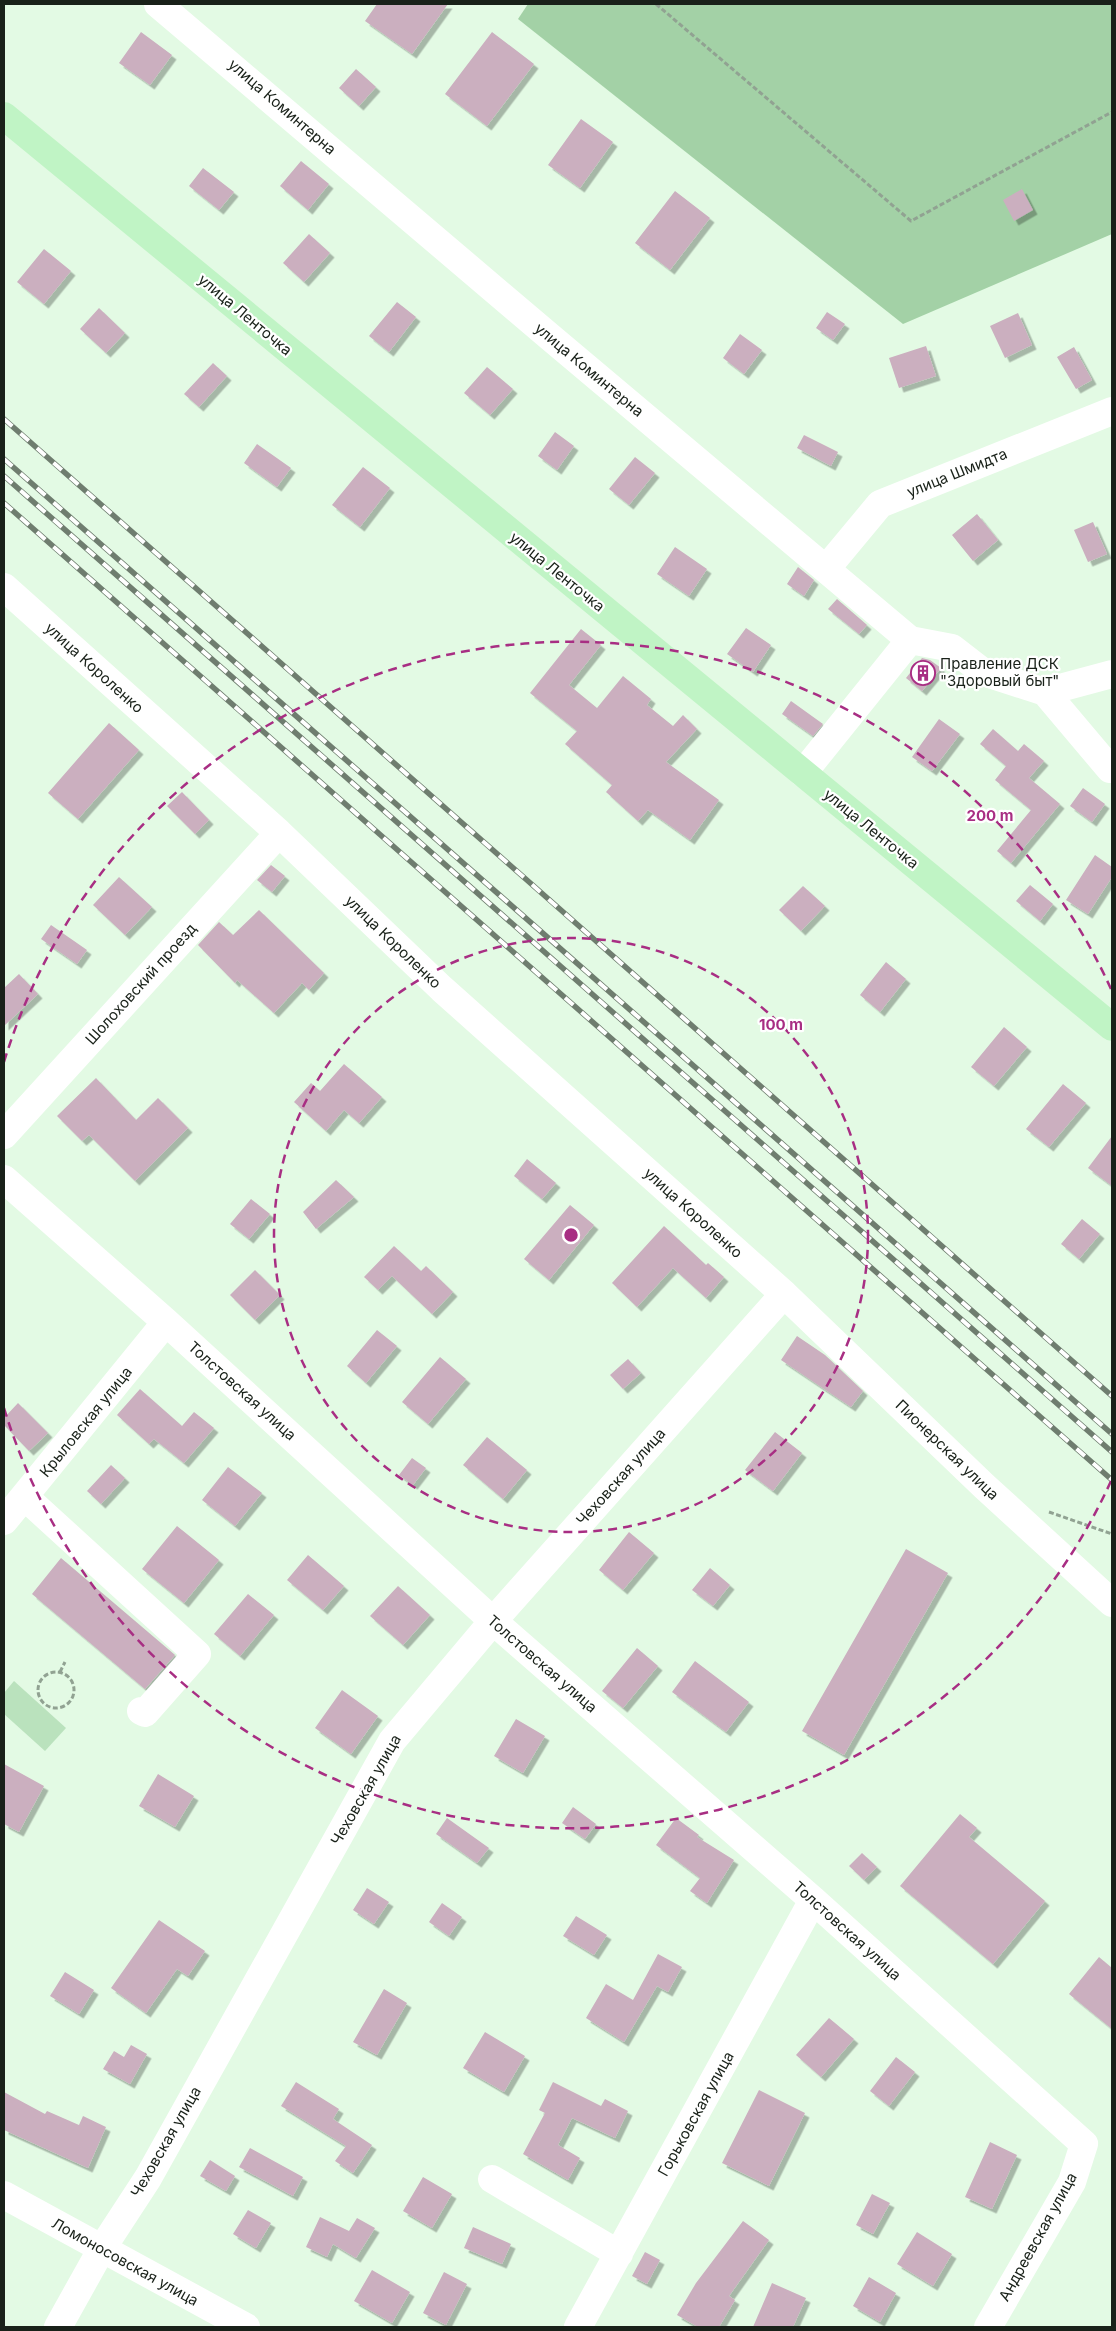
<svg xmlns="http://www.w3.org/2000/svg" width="1116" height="2331" viewBox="0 0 1116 2331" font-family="Inter,sans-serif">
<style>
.green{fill:#bae2bd}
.forest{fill:#a3d1a6}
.building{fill:#cbafbf;filter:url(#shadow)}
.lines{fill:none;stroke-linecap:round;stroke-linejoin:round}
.path{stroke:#91a292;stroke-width:3;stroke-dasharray:5 2.5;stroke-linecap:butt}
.minor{stroke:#fff;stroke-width:28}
.major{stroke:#c0f4c5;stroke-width:28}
.rail-casing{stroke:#6f7d6f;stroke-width:5.5}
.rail{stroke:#fff;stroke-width:4;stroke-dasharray:11;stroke-linecap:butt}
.ring{fill:none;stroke:#a82e83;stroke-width:2.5;stroke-dasharray:9 6}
.labels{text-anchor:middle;stroke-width:4.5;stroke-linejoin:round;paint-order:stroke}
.street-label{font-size:15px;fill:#192119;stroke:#fff}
.poi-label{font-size:15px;fill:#192119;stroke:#fff;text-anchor:start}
.centre{fill:#a82e83;stroke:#fff;stroke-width:2.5}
.ring-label{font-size:15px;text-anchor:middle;font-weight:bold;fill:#a82e83;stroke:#fff;stroke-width:4.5;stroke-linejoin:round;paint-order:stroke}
</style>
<defs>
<filter id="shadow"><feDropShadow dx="4.5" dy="4.5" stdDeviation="0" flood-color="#0004"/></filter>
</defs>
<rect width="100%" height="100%" fill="#e3fae4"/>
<path class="green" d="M 14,1681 L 66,1728 L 45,1751 L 4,1714 L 4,1693 Z"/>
<path class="forest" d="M 528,4 L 1112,4 L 1112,234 L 903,324 L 518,19 Z"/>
<path class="building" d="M 377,4 L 448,4 L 412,54 L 365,21 Z
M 141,32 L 172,55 L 150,85 L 119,63 Z
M 492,32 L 534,64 L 487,126 L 445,94 Z
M 356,69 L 376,87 L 359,106 L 339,88 Z
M 581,119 L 613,142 L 580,188 L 548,165 Z
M 301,161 L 329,184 L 308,210 L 280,186 Z
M 203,168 L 234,192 L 219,210 L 189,186 Z
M 1022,189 L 1033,210 L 1014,221 L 1003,200 Z
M 675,191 L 710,218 L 670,270 L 635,243 Z
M 309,234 L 330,253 L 304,282 L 283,263 Z
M 44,249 L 71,271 L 44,304 L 17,282 Z
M 397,302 L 416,317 L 389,352 L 369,336 Z
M 99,308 L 125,333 L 106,353 L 80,329 Z
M 827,312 L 845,324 L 833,340 L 816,328 Z
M 1018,313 L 1032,345 L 1005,358 L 990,326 Z
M 740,334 L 762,350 L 744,374 L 723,358 Z
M 926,346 L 936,376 L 899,388 L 889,358 Z
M 1074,347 L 1092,380 L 1076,389 L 1057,357 Z
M 213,363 L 227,376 L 199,407 L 184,394 Z
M 487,367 L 513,389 L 490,415 L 464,393 Z
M 555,432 L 574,446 L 557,470 L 538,456 Z
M 804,435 L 838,452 L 831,466 L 797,448 Z
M 257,444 L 291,468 L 277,487 L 244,463 Z
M 635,457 L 655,473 L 629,505 L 609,489 Z
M 363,467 L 390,488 L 360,527 L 332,505 Z
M 977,514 L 998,540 L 973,561 L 952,535 Z
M 1093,522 L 1107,554 L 1088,562 L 1074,530 Z
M 675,547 L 707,569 L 689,596 L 657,574 Z
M 798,567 L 814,580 L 804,596 L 787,584 Z
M 837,599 L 867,625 L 859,634 L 828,609 Z
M 746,628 L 771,645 L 753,672 L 727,654 Z
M 581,629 L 601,645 L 569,685 L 597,708 L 623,676 L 651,699 L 647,705 L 673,726 L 683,715 L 697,729 L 666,762 L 719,800 L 690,840 L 648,810 L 638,821 L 606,792 L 612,785 L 565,744 L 577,731 L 530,693 Z
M 922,658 L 930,660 L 941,668 L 922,691 L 906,678 Z
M 791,701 L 823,724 L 813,736 L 782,714 Z
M 939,719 L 960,734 L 932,771 L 912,757 Z
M 109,723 L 139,750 L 78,819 L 48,793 Z
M 993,729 L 1018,751 L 1024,744 L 1044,761 L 1029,778 L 1060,804 L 1011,863 L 997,851 L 1031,810 L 995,780 L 1006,766 L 980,744 Z
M 1083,788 L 1105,804 L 1092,822 L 1070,806 Z
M 182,792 L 209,820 L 195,834 L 167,806 Z
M 1095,855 L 1112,867 L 1112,877 L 1088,914 L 1066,900 Z
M 271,865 L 285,876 L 272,892 L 257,880 Z
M 119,877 L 152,907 L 125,935 L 93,905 Z
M 1030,885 L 1053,904 L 1040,921 L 1016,901 Z
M 803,886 L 825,906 L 801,931 L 779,910 Z
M 259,910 L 324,973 L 309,990 L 302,983 L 274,1013 L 237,980 L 235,983 L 198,945 L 219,922 L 233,935 Z
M 51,925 L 87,950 L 77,964 L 41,939 Z
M 886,962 L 906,979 L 880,1012 L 860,995 Z
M 19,974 L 38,994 L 4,1026 L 4,988 Z
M 1004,1027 L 1027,1047 L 994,1086 L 971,1067 Z
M 344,1064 L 382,1097 L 359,1123 L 344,1110 L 326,1131 L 294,1102 L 311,1083 L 320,1091 Z
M 96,1078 L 136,1120 L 158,1098 L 188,1128 L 135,1181 L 89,1135 L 82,1141 L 57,1116 Z
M 1063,1084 L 1086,1103 L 1049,1147 L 1026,1129 Z
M 1112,1136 L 1112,1186 L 1088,1168 Z
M 527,1159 L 556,1183 L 542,1199 L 514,1176 Z
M 336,1180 L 354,1197 L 316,1229 L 303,1212 Z
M 251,1199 L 270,1214 L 249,1239 L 230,1224 Z
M 570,1205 L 594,1225 L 549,1280 L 524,1259 Z
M 1082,1219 L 1100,1234 L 1079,1259 L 1061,1244 Z
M 664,1226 L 706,1265 L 708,1263 L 724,1277 L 706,1298 L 673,1268 L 637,1307 L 612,1283 Z
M 394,1246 L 421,1271 L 426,1266 L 453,1292 L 432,1314 L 392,1276 L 378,1290 L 364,1277 Z
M 255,1270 L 280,1295 L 255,1320 L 230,1295 Z
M 377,1330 L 397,1346 L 366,1383 L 347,1366 Z
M 797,1336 L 825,1355 L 863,1391 L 851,1407 L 781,1360 Z
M 440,1357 L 466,1379 L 428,1424 L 402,1402 Z
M 628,1359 L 641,1373 L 623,1389 L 610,1375 Z
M 140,1389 L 182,1426 L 194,1412 L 214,1428 L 184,1463 L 154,1439 L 149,1444 L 117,1415 Z
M 18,1403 L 48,1433 L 29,1451 L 4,1425 L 4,1418 Z
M 775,1432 L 802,1453 L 773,1491 L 745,1470 Z
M 487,1437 L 527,1470 L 503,1499 L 463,1465 Z
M 412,1458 L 426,1468 L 413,1485 L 399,1475 Z
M 111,1465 L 125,1478 L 101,1504 L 87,1491 Z
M 228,1467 L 262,1493 L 235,1526 L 202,1500 Z
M 177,1526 L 219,1560 L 184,1603 L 142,1569 Z
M 629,1532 L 654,1553 L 623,1590 L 599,1570 Z
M 906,1549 L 948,1573 L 844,1755 L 802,1731 Z
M 308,1555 L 344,1586 L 323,1610 L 287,1580 Z
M 61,1558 L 175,1655 L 145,1689 L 32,1594 Z
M 710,1568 L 730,1585 L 713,1606 L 692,1590 Z
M 398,1586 L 430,1615 L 403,1645 L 370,1616 Z
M 248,1594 L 274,1615 L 240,1656 L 214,1634 Z
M 637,1648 L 658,1666 L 623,1708 L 602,1691 Z
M 695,1661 L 749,1702 L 726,1732 L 672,1692 Z
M 342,1690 L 378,1716 L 351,1754 L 315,1728 Z
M 516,1719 L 545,1736 L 523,1773 L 494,1756 Z
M 4,1764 L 44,1786 L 19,1832 L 4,1824 Z
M 158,1774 L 194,1796 L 175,1827 L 139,1806 Z
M 573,1807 L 596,1824 L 585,1839 L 562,1823 Z
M 960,1814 L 977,1828 L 969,1837 L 1045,1901 L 993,1964 L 900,1886 Z
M 447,1818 L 489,1848 L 477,1863 L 436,1834 Z
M 676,1818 L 699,1835 L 697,1837 L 734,1860 L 707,1903 L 690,1891 L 700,1878 L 656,1845 Z
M 862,1853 L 877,1867 L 864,1880 L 849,1866 Z
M 367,1888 L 389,1902 L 374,1924 L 353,1910 Z
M 442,1903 L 462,1917 L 449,1936 L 429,1922 Z
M 576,1916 L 607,1935 L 594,1955 L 563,1936 Z
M 159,1920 L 205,1951 L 188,1976 L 177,1969 L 146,2013 L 111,1988 Z
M 658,1954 L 682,1967 L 668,1992 L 657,1986 L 624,2042 L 586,2018 L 606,1984 L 633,2000 Z
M 1099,1957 L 1112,1968 L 1112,2029 L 1069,1994 Z
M 65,1972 L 94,1990 L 79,2014 L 50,1996 Z
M 384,1989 L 407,2003 L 377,2055 L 353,2042 Z
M 829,2018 L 854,2039 L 821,2077 L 796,2055 Z
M 485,2032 L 525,2056 L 504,2092 L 463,2068 Z
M 131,2045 L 147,2054 L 130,2084 L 103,2069 L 114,2051 L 124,2057 Z
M 896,2057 L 915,2072 L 889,2106 L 870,2091 Z
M 296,2082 L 339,2109 L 333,2119 L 372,2145 L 353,2173 L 335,2161 L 346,2146 L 281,2106 Z
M 553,2082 L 601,2106 L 605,2099 L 628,2111 L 615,2138 L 572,2118 L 558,2145 L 580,2158 L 568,2180 L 523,2154 L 545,2113 L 539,2110 Z
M 759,2090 L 805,2113 L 769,2186 L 722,2163 Z
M 4,2092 L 45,2114 L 47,2111 L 79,2125 L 83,2116 L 106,2127 L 88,2168 L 4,2130 Z
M 990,2142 L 1017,2155 L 992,2209 L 965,2197 Z
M 250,2148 L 303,2177 L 293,2196 L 239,2167 Z
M 210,2160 L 235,2176 L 226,2191 L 200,2176 Z
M 423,2177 L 452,2194 L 432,2228 L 403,2211 Z
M 872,2194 L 890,2203 L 873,2234 L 856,2225 Z
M 248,2210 L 271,2223 L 256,2248 L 233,2234 Z
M 320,2217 L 349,2231 L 357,2218 L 375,2228 L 356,2258 L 333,2244 L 327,2257 L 306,2247 Z
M 743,2221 L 769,2240 L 729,2296 L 735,2300 L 719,2327 L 698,2327 L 677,2315 L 696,2283 Z
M 473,2227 L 511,2244 L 502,2264 L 464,2248 Z
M 917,2232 L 952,2254 L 933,2286 L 897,2264 Z
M 645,2252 L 660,2260 L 647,2284 L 632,2276 Z
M 372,2270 L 410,2292 L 392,2323 L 354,2301 Z
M 444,2272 L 467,2284 L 446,2325 L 423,2313 Z
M 869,2277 L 896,2293 L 880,2322 L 853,2306 Z
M 772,2283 L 806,2298 L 793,2327 L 753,2327 Z"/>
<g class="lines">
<path class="path" d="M 656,4 L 911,221 L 1112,112
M 1049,1512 L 1112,1534
M38 1690a18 18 0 1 1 36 0a18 18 0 1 1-36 0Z
M 60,1672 L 65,1662"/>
<path class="minor" d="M 158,4 L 550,337 L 910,640 L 952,648 L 983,672 L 1045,692 L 1110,769
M 826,569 L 880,504 L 1112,411
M 4,587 L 279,833 L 442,989 L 784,1294 L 984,1486 L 1112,1603
M 1045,692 L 1112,674
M 803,773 L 910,640
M 4,1135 L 279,833
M 4,1179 L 166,1322 L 493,1621 L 813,1900 L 1084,2144 L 1072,2182 L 988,2327
M 25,1497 L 197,1654 L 145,1713 L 141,1711
M 4,1521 L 166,1322
M 492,2179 L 619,2254
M 4,2195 L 246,2327
M 58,2327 L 101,2250 L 148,2178 L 392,1741 L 493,1621 L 784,1294
M 578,2327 L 813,1900"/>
<path class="major" d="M 4,116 L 1112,1027"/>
<defs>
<path id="rail" d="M 4,419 L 1112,1396
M 4,459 L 1112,1434
M 4,476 L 1112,1452
M 4,503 L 1112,1480"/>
</defs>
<use href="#rail" class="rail-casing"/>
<use href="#rail" class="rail"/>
</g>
<g class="ring">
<circle cx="571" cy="1235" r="297"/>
<path d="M1111 1481A593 593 0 0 1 4 1408M4 1062A593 593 0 0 1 1111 989"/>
</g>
<defs>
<symbol id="building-ring" viewBox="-11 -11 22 22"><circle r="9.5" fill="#fff" stroke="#a82e83" stroke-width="1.5"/><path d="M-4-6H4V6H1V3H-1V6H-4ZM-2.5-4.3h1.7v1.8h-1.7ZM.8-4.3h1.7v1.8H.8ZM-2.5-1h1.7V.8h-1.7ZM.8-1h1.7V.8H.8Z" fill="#a82e83"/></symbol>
</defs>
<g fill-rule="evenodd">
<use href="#building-ring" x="909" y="659" width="28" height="28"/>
</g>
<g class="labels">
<g class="street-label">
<text transform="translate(282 107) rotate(41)" y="5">улица Коминтерна</text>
<text transform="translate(245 315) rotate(40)" y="5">улица Ленточка</text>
<text transform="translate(589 370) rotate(40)" y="5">улица Коминтерна</text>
<text transform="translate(957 473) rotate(-22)" y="5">улица Шмидта</text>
<text transform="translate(557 572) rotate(39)" y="5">улица Ленточка</text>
<text transform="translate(94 668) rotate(42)" y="5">улица Короленко</text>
<text transform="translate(871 829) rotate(39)" y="5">улица Ленточка</text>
<text transform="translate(393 942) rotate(44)" y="5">улица Короленко</text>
<text transform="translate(141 984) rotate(-48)" y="5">Шолоховский проезд</text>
<text transform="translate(693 1213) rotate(42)" y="5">улица Короленко</text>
<text transform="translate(242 1391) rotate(42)" y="5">Толстовская улица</text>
<text transform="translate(86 1422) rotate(-51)" y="5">Крыловская улица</text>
<text transform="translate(947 1450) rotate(44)" y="5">Пионерская улица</text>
<text transform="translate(621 1477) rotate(-48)" y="5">Чеховская улица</text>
<text transform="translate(542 1664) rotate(41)" y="5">Толстовская улица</text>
<text transform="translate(366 1790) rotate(-60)" y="5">Чеховская улица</text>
<text transform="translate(847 1931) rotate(42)" y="5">Толстовская улица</text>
<text transform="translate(696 2114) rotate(-61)" y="5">Горьковская улица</text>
<text transform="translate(166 2142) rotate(-60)" y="5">Чеховская улица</text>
<text transform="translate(1038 2237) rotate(-61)" y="5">Андреевская улица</text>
<text transform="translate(125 2262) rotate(29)" y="5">Ломоносовская улица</text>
</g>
<g class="poi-label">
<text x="940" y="669">Правление ДСК<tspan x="940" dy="17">"Здоровый быт"</tspan></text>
</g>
</g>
<circle cx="571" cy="1235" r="8" class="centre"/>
<g class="ring-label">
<text x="990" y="821">200 m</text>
<text x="781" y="1030">100 m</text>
</g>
<rect width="1116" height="2331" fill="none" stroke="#192119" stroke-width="10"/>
</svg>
